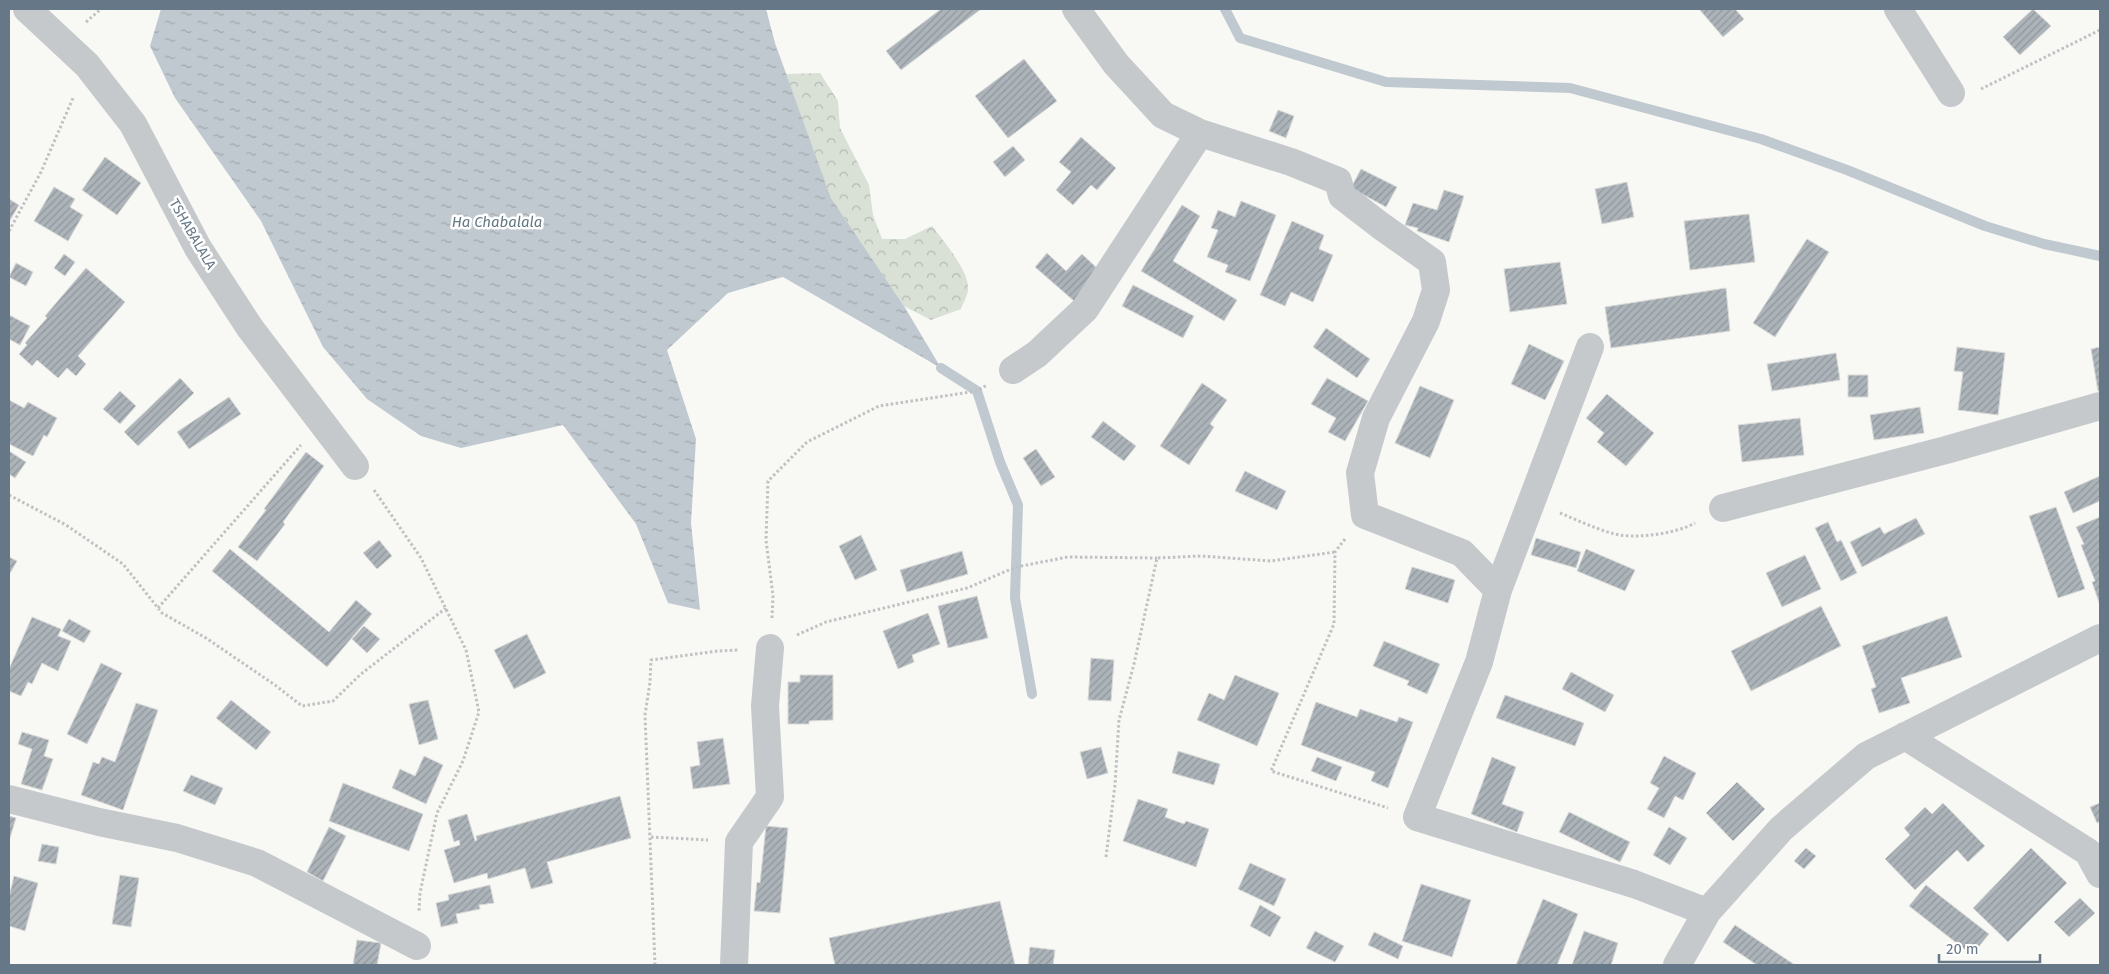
<svg xmlns="http://www.w3.org/2000/svg" width="2109" height="974" viewBox="0 0 2109 974" font-family="'Fira Sans',sans-serif">
<style>
.forest{fill:url(#forest-crowns)}
.water{fill:url(#water-ripples)}
.lines{fill:none;stroke-linecap:round;stroke-linejoin:round}
.stream{stroke:#c0c9cf;stroke-width:10}
.building{fill:url(#building-hatch);stroke:#d9dad7}
.path{stroke:#bfc1c3;stroke-width:3;stroke-dasharray:2.5 2.5;stroke-linecap:butt}
.street{stroke:#c5c9cc;stroke-width:28}
.labels{text-anchor:middle;stroke-width:5;stroke-linejoin:round;paint-order:stroke}
.street-label{font-size:14px;fill:#667787;stroke:#fff}
.water-label{font-size:15px;font-style:italic;fill:#627883;stroke:#fff}
</style>
<defs>
<pattern id="forest-crowns" width="20" height="18" patternUnits="userSpaceOnUse" patternTransform="scale(1.25)"><rect width="20" height="18" fill="#d9e0d6"/><path d="M2 6a3 3 0 1 1 6 0M12 15a3 3 0 1 1 6 0" fill="none" stroke="#b4bab3"/></pattern>
<pattern id="water-ripples" width="26" height="14" patternUnits="userSpaceOnUse" patternTransform="scale(1.25)"><rect width="26" height="14" fill="#c0c9cf"/><path d="M2 4q2-2 4 0t4 0M15 11q2-2 4 0t4 0" fill="none" stroke="#a0a8ae"/></pattern>
<pattern id="building-hatch" width="6" height="6" patternUnits="userSpaceOnUse" patternTransform="scale(1.25)"><rect width="6" height="6" fill="#acb4ba"/><path d="M-1 1l2-2M0 6l6-6M5 7l2-2" fill="none" stroke="#90979d"/></pattern>
</defs>
<rect width="100%" height="100%" fill="#f8f8f5"/>
<path class="forest" d="M 820,73 L 838,101 L 840,128 L 869,185 L 873,215 L 882,239 L 905,239 L 932,226 C 942,239 968,270 968,287 C 969,293 963,303 961,309 L 931,320 L 904,306 L 831,198 L 786,74 Z"/>
<path class="water" d="M 161,9 L 766,9 L 775,43 L 831,198 L 904,306 L 941,368 L 783,277 L 728,293 L 667,350 L 696,439 L 691,523 L 700,610 L 668,603 L 636,524 L 563,425 L 461,448 L 421,436 L 367,399 L 323,347 L 261,221 L 175,98 L 150,46 Z"/>
<g class="lines">
<path class="stream" d="M 1225,9 L 1240,38 L 1386,82 L 1570,88 L 1761,139 L 1847,170 L 1985,226 L 2044,244 L 2100,256
M 941,368 L 977,391 L 1000,462 L 1018,505 L 1015,598 L 1032,694"/>
</g>
<path class="building" d="M 941,9 L 981,9 L 901,70 L 886,51 Z
M 1699,9 L 1735,9 L 1744,19 L 1723,37 Z
M 2033,9 L 2051,26 L 2020,55 L 2003,37 Z
M 1024,59 L 1057,101 L 1008,138 L 975,96 Z
M 1278,110 L 1294,116 L 1286,138 L 1269,131 Z
M 1081,137 L 1116,168 L 1097,190 L 1091,185 L 1073,205 L 1056,190 L 1071,172 L 1059,162 Z
M 1013,146 L 1025,160 L 1005,177 L 993,162 Z
M 105,157 L 141,183 L 117,215 L 82,190 Z
M 1361,169 L 1397,187 L 1386,207 L 1351,188 Z
M 1627,182 L 1634,217 L 1602,224 L 1595,189 Z
M 54,187 L 75,199 L 70,207 L 83,215 L 68,241 L 34,221 Z
M 1444,190 L 1464,196 L 1449,242 L 1417,231 L 1418,228 L 1405,225 L 1413,203 L 1437,210 Z
M 9,199 L 19,205 L 9,222 Z
M 1241,201 L 1276,215 L 1250,281 L 1225,272 L 1228,265 L 1207,257 L 1218,230 L 1211,228 L 1218,210 L 1235,217 Z
M 1182,205 L 1200,216 L 1173,261 L 1237,300 L 1224,321 L 1141,271 Z
M 1749,214 L 1755,262 L 1690,270 L 1684,221 Z
M 1292,221 L 1324,235 L 1319,249 L 1333,255 L 1313,302 L 1291,292 L 1285,306 L 1260,295 Z
M 1807,239 L 1829,252 L 1775,337 L 1753,323 Z
M 1047,253 L 1066,271 L 1082,254 L 1100,271 L 1074,301 L 1035,267 Z
M 64,254 L 75,262 L 65,276 L 54,268 Z
M 1560,262 L 1567,304 L 1510,312 L 1504,269 Z
M 16,263 L 33,272 L 26,286 L 9,277 Z
M 86,268 L 125,302 L 78,356 L 86,364 L 76,376 L 67,368 L 58,378 L 37,360 L 32,366 L 19,354 L 27,345 L 25,343 L 47,318 L 45,316 Z
M 1133,285 L 1194,316 L 1183,338 L 1122,306 Z
M 1726,288 L 1730,331 L 1611,348 L 1605,307 Z
M 9,315 L 30,326 L 20,345 L 9,339 Z
M 1326,328 L 1370,359 L 1357,378 L 1313,347 Z
M 1529,344 L 1564,361 L 1545,400 L 1511,384 Z
M 1957,347 L 2005,353 L 1998,415 L 1958,410 L 1963,372 L 1954,371 Z
M 2100,347 L 2100,391 L 2098,391 L 2091,349 Z
M 1836,353 L 1840,380 L 1772,391 L 1767,364 Z
M 1848,375 L 1868,375 L 1868,397 L 1848,397 Z
M 180,378 L 194,393 L 138,446 L 124,432 Z
M 1327,378 L 1368,401 L 1345,441 L 1328,432 L 1336,418 L 1311,404 Z
M 1202,383 L 1227,400 L 1210,424 L 1214,427 L 1189,465 L 1160,446 Z
M 1420,386 L 1454,400 L 1430,458 L 1395,443 Z
M 120,391 L 136,406 L 120,424 L 103,409 Z
M 1607,394 L 1654,433 L 1626,466 L 1597,442 L 1604,433 L 1586,418 Z
M 229,397 L 241,414 L 189,449 L 177,432 Z
M 9,400 L 24,408 L 28,402 L 57,418 L 47,437 L 44,435 L 33,456 L 9,444 Z
M 1920,407 L 1924,433 L 1874,440 L 1870,415 Z
M 1800,418 L 1804,455 L 1742,462 L 1738,425 Z
M 1103,421 L 1136,446 L 1124,461 L 1091,437 Z
M 1036,449 L 1055,477 L 1041,486 L 1023,458 Z
M 9,451 L 26,462 L 15,478 L 9,474 Z
M 306,452 L 324,466 L 283,522 L 285,524 L 257,561 L 238,547 L 266,510 L 264,509 Z
M 1245,471 L 1286,491 L 1277,510 L 1235,491 Z
M 2100,476 L 2100,501 L 2073,513 L 2064,492 Z
M 2056,507 L 2085,589 L 2058,598 L 2029,516 Z
M 2100,517 L 2100,605 L 2092,582 L 2095,581 L 2081,545 L 2084,544 L 2076,527 Z
M 1916,518 L 1925,534 L 1862,567 L 1850,542 L 1880,527 L 1884,534 Z
M 1828,522 L 1837,542 L 1841,540 L 1857,573 L 1841,581 L 1815,528 Z
M 861,535 L 877,570 L 855,580 L 839,546 Z
M 1536,538 L 1581,552 L 1576,568 L 1531,555 Z
M 379,540 L 392,556 L 377,569 L 363,553 Z
M 230,549 L 329,632 L 356,600 L 372,614 L 327,667 L 212,571 Z
M 1586,549 L 1635,570 L 1625,591 L 1577,571 Z
M 962,551 L 968,574 L 907,592 L 900,570 Z
M 1805,555 L 1821,589 L 1782,607 L 1766,573 Z
M 9,557 L 17,561 L 9,575 Z
M 1412,567 L 1455,580 L 1448,603 L 1405,589 Z
M 977,596 L 988,638 L 948,648 L 938,606 Z
M 1821,606 L 1841,646 L 1751,691 L 1731,651 Z
M 928,613 L 940,644 L 912,655 L 914,662 L 898,669 L 883,631 Z
M 1947,616 L 1962,657 L 1901,678 L 1910,703 L 1879,713 L 1871,689 L 1876,687 L 1862,646 Z
M 32,617 L 61,629 L 58,636 L 71,641 L 58,671 L 42,663 L 32,684 L 28,682 L 21,696 L 9,691 L 9,669 Z
M 69,619 L 91,631 L 84,643 L 62,631 Z
M 364,626 L 380,639 L 367,653 L 352,639 Z
M 527,634 L 546,673 L 514,689 L 494,650 Z
M 1384,641 L 1440,664 L 1427,694 L 1407,685 L 1409,681 L 1373,666 Z
M 1091,658 L 1114,660 L 1111,701 L 1088,700 Z
M 101,663 L 122,673 L 87,744 L 67,734 Z
M 1571,672 L 1614,695 L 1605,712 L 1562,689 Z
M 800,675 L 833,675 L 833,720 L 809,721 L 809,724 L 788,724 L 788,682 L 800,682 Z
M 1235,675 L 1279,693 L 1257,746 L 1197,720 L 1209,693 L 1224,700 Z
M 1505,695 L 1584,723 L 1575,746 L 1496,718 Z
M 231,700 L 271,732 L 256,750 L 216,718 Z
M 428,700 L 438,739 L 419,745 L 409,704 Z
M 1316,702 L 1357,717 L 1360,709 L 1397,722 L 1399,717 L 1413,722 L 1388,788 L 1371,781 L 1375,772 L 1301,745 Z
M 136,703 L 158,710 L 123,810 L 81,795 L 93,762 L 99,764 L 102,757 L 115,762 Z
M 22,732 L 49,740 L 44,756 L 53,759 L 42,790 L 21,784 L 32,749 L 18,744 Z
M 723,738 L 730,784 L 693,789 L 690,767 L 700,765 L 697,742 Z
M 1101,747 L 1108,773 L 1087,779 L 1080,752 Z
M 1178,751 L 1220,764 L 1214,785 L 1172,773 Z
M 424,756 L 443,765 L 426,804 L 392,788 L 400,769 L 415,776 Z
M 1664,756 L 1696,773 L 1683,800 L 1675,796 L 1664,818 L 1647,809 L 1659,788 L 1650,783 Z
M 1317,757 L 1342,767 L 1336,781 L 1311,771 Z
M 1492,757 L 1516,767 L 1502,804 L 1524,812 L 1517,832 L 1471,814 Z
M 191,775 L 223,788 L 215,805 L 183,791 Z
M 1737,782 L 1765,809 L 1733,841 L 1706,813 Z
M 343,783 L 423,814 L 409,851 L 329,821 Z
M 620,796 L 631,838 L 547,862 L 553,883 L 531,889 L 525,868 L 488,879 L 487,873 L 454,883 L 444,850 L 460,845 L 459,840 L 454,842 L 448,820 L 467,814 L 475,841 L 477,840 L 476,836 Z
M 1138,799 L 1168,809 L 1165,817 L 1184,824 L 1186,821 L 1209,829 L 1196,867 L 1123,841 Z
M 1943,803 L 1985,846 L 1968,862 L 1957,850 L 1915,890 L 1885,859 L 1910,835 L 1904,828 L 1925,807 L 1932,814 Z
M 2100,803 L 2100,822 L 2097,823 L 2090,807 Z
M 1569,812 L 1630,842 L 1620,862 L 1559,832 Z
M 9,816 L 16,818 L 9,841 Z
M 766,826 L 788,828 L 780,913 L 754,911 L 757,882 L 760,883 Z
M 329,827 L 346,836 L 323,881 L 307,872 Z
M 1669,827 L 1687,838 L 1670,865 L 1653,855 Z
M 42,844 L 59,847 L 56,864 L 38,861 Z
M 1806,848 L 1816,856 L 1804,869 L 1794,861 Z
M 2031,848 L 2067,883 L 2008,942 L 1973,908 Z
M 1250,863 L 1286,879 L 1274,906 L 1238,889 Z
M 120,875 L 139,878 L 131,927 L 112,924 Z
M 14,876 L 38,883 L 25,931 L 9,926 L 9,897 Z
M 1421,884 L 1471,900 L 1452,957 L 1402,941 Z
M 490,885 L 494,903 L 479,905 L 480,909 L 456,914 L 458,923 L 441,927 L 436,903 L 449,900 L 448,895 Z
M 1926,885 L 1989,934 L 1972,955 L 1909,906 Z
M 2080,898 L 2095,913 L 2069,937 L 2054,922 Z
M 1543,899 L 1578,914 L 1557,965 L 1516,965 Z
M 1000,901 L 1015,965 L 835,965 L 829,938 Z
M 1260,905 L 1281,917 L 1270,937 L 1250,926 Z
M 1735,925 L 1795,965 L 1757,965 L 1723,942 Z
M 1315,931 L 1344,946 L 1335,962 L 1306,948 Z
M 1584,931 L 1618,943 L 1611,965 L 1572,965 Z
M 1374,932 L 1403,946 L 1398,959 L 1368,945 Z
M 357,940 L 381,943 L 377,965 L 353,965 Z
M 1030,947 L 1055,950 L 1053,965 L 1028,965 Z"/>
<g class="lines">
<path class="path" d="M 86,22 L 101,9
M 1981,89 L 2100,30
M 9,231 L 41,172 L 73,98
M 374,490 L 421,558 L 466,650 L 479,712 L 463,761 L 437,813 L 420,893 L 419,911
M 9,495 L 66,525 L 123,564 L 162,613 L 206,638 L 275,685 L 302,706 L 333,701 L 361,674 L 446,608
M 1560,513 C 1577,520 1594,528 1611,533 C 1633,540 1675,534 1695,523
M 1345,539 L 1335,552 L 1334,624 L 1271,771 L 1388,808
M 158,608 L 301,445
M 772,618 L 773,596 L 766,540 L 768,481 L 807,442 L 879,406 L 977,391 L 987,385
M 797,635 L 826,622 L 967,588 L 1016,567 L 1068,557 L 1157,558
M 651,837 L 708,840
M 1106,857 L 1115,785 L 1119,720 L 1134,664 L 1157,558 L 1201,556 L 1271,561 L 1335,552
M 655,965 L 645,715 L 650,682 L 651,660 L 718,651 L 739,650"/>
<path class="street" d="M 27,9 L 87,65 L 133,124 L 198,248 L 250,328 L 355,466
M 1076,9 L 1116,64 L 1163,115 L 1200,133 L 1291,162 L 1338,181 L 1342,196 L 1381,226 L 1432,262 L 1436,290 L 1426,321 L 1376,418 L 1360,473 L 1365,515 L 1462,553 L 1498,590
M 1898,9 L 1951,93
M 1590,347 L 1498,590 L 1479,662 L 1417,817 L 1634,884 L 1707,912
M 1013,370 L 1037,354 L 1085,309 L 1200,133
M 1723,508 L 1946,450 L 2100,406
M 1905,736 L 2088,852 L 2100,874
M 9,799 L 99,822 L 177,838 L 257,863 L 417,946
M 734,965 L 739,842 L 770,797 L 765,706 L 770,648
M 1677,965 L 1707,912 L 1781,829 L 1866,756 L 2100,638"/>
</g>
<g class="labels">
<g class="street-label">
<text transform="translate(193 234) rotate(60)" y="5">TSHABALALA</text>
</g>
<g class="water-label">
<text x="497" y="227">Ha Chabalala</text>
</g>
</g>
<rect width="2109" height="974" fill="none" stroke="#667787" stroke-width="20"/>
<path d="M1939 954v8h101v-8" fill="none" stroke="#667787" stroke-width="2.5"/>
<text x="1946" y="954" font-size="15" fill="#667787" stroke="#ffffff" stroke-width="4" paint-order="stroke">20 m</text>
</svg>
